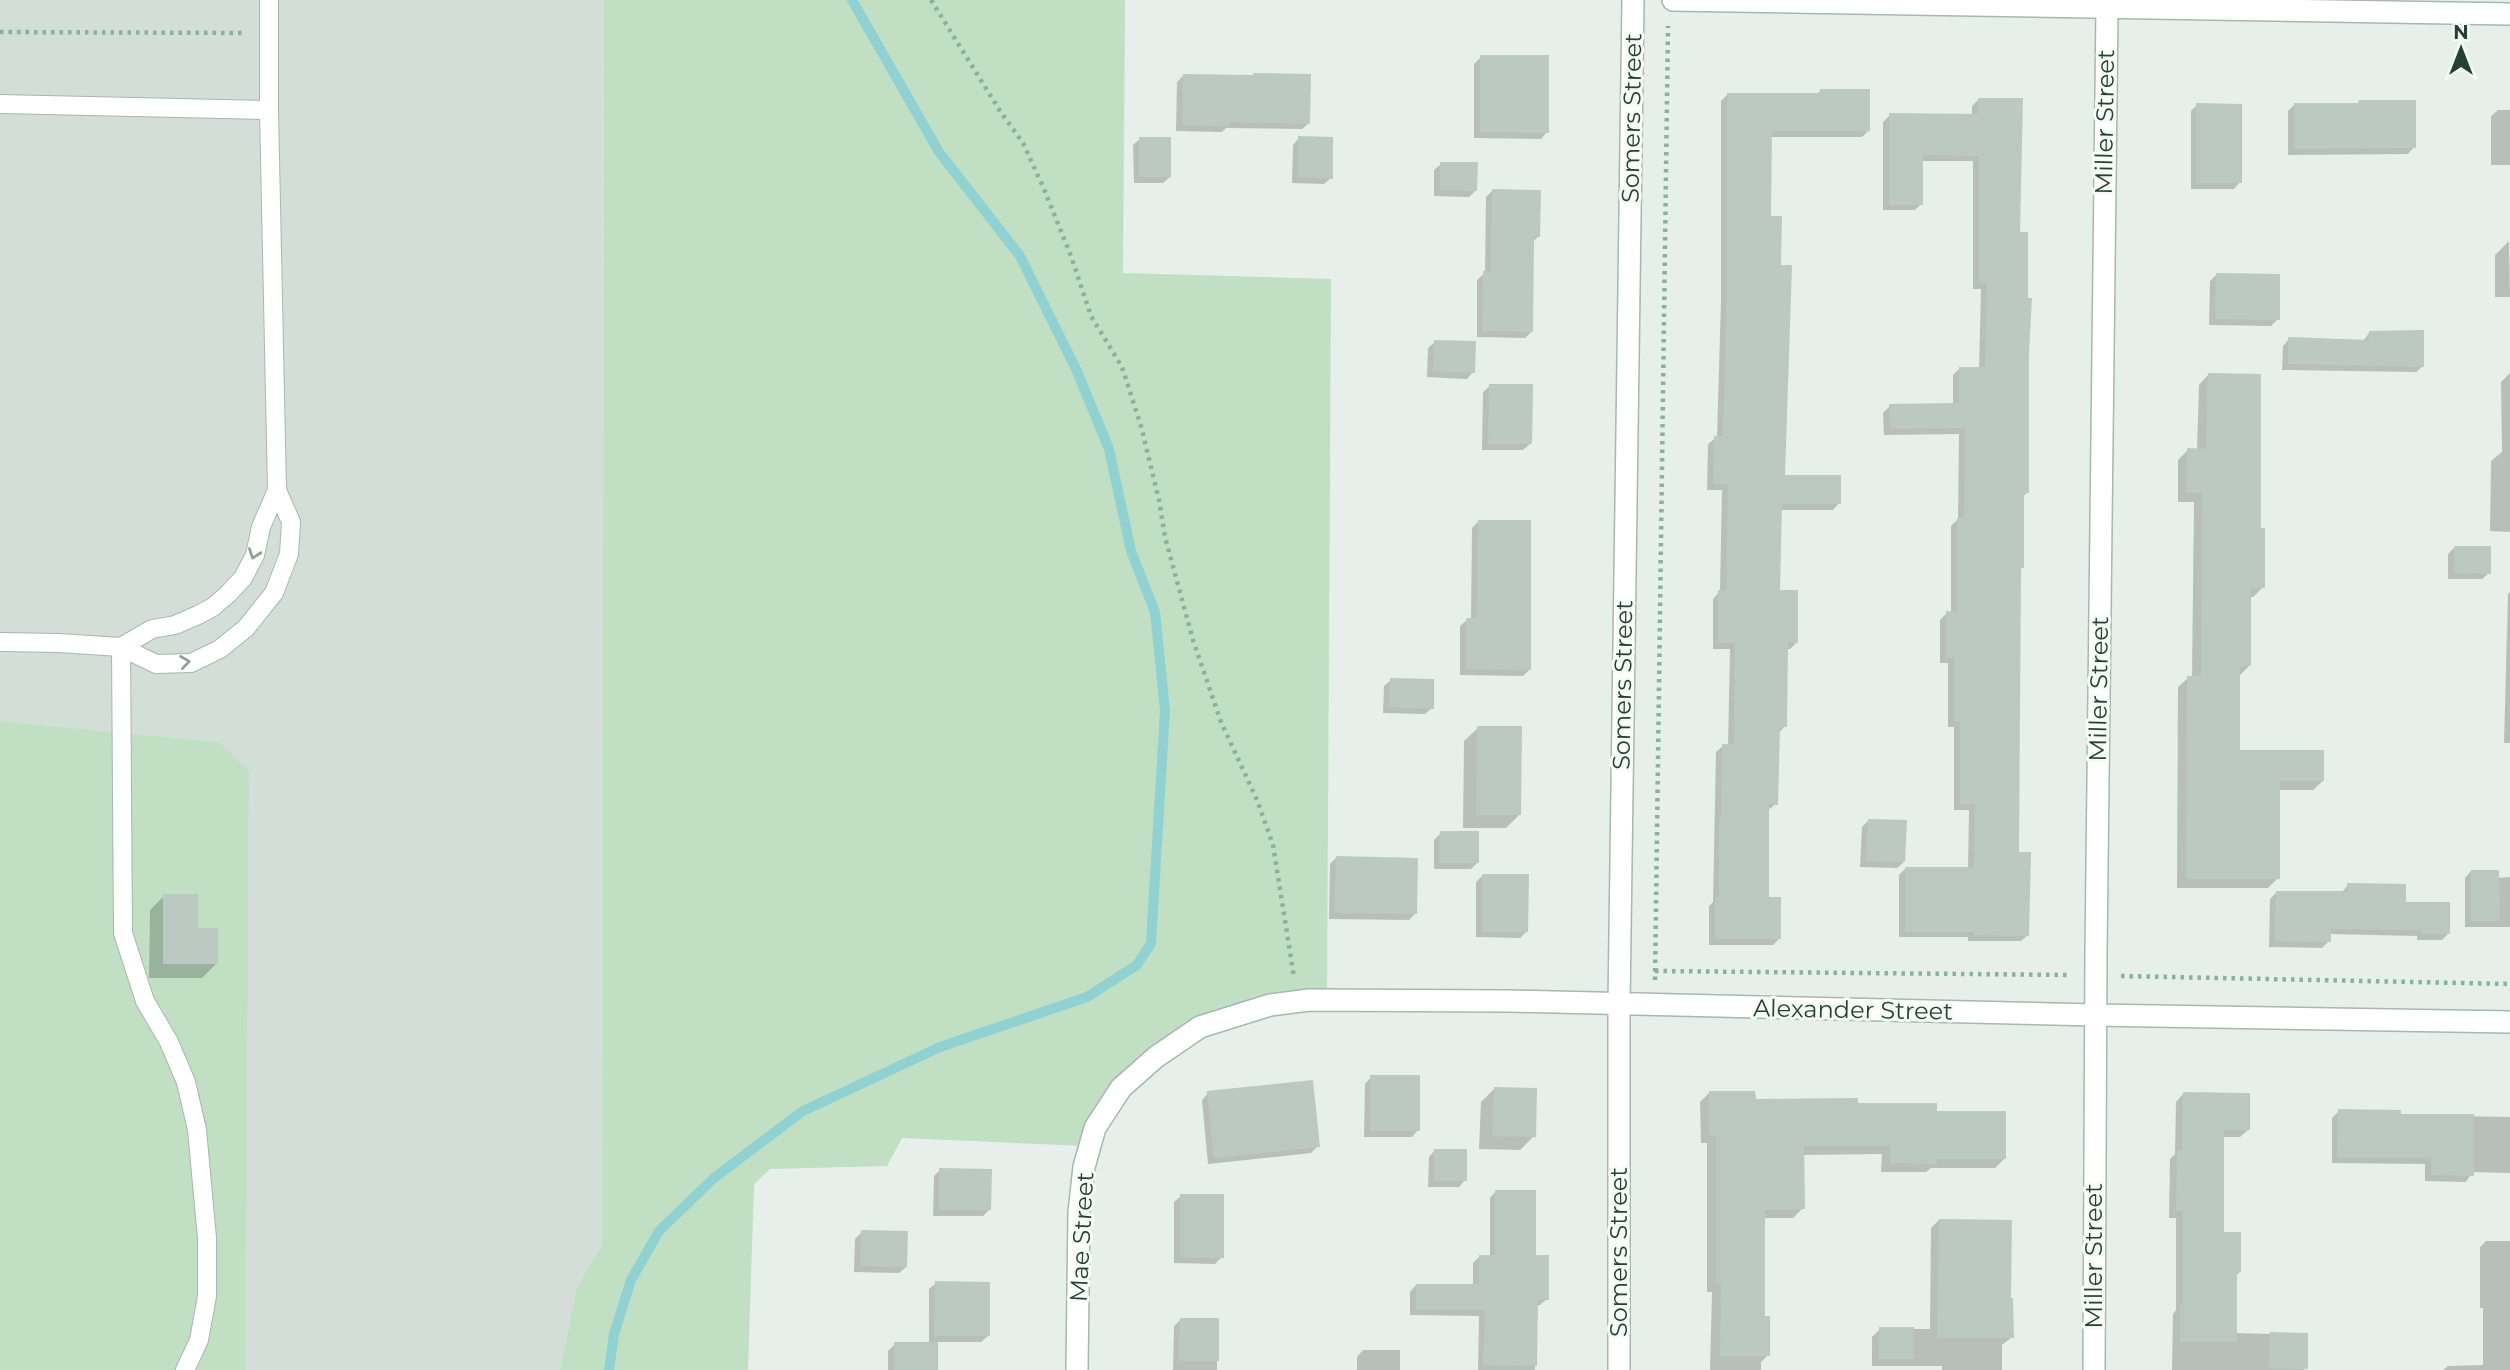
<svg xmlns="http://www.w3.org/2000/svg" width="2510" height="1370" viewBox="0 0 2510 1370" font-family="Montserrat,sans-serif">
<style>
.built{fill:#d4ded8}
.green{fill:#c0dfc3}
.shadow{fill:#0003}
.lines{fill:none;stroke-linecap:round;stroke-linejoin:round}
.stream{stroke:#90d2d2;stroke-width:10}
.building{fill:#bbc9c2}
.lane-casing{stroke:#a8b7af;stroke-width:20}
.street-casing{stroke:#a8b7af;stroke-width:24}
.path{stroke:#87b29e;stroke-width:4.5;stroke-dasharray:3.5 5;stroke-linecap:butt}
.lane{stroke:#fff;stroke-width:18}
.street{stroke:#fff;stroke-width:21}
.oneway{stroke:#92a09a}
.labels{text-anchor:middle;stroke-width:6;stroke-linejoin:round;paint-order:stroke}
.street-label{font-size:24px;fill:#254135;stroke:#f7fbf8}
</style>
<rect width="100%" height="100%" fill="#e6efe9"/>
<path class="built" d="M 0,0 L 604,0 L 602,1245 L 577,1287 L 560,1370 L 246,1370 L 249,770 L 219,742 L 0,721 Z"/>
<path class="green" d="M 604,0 L 1125,0 L 1123,273 L 1331,279 L 1327,995 L 1151,1054 L 1086,1146 L 902,1138 L 887,1166 L 770,1169 L 754,1184 L 748,1370 L 560,1370 L 577,1287 L 602,1245 Z
M 0,721 L 219,742 L 249,770 L 246,1370 L 0,1370 Z"/>
<path class="shadow" d="M 1481,57 L 1547,132 L 1541,139 L 1474,138 L 1474,64 Z
M 1184,75 L 1309,123 L 1302,129 L 1226,128 L 1222,132 L 1176,131 L 1177,82 Z
M 1821,90 L 1868,131 L 1862,137 L 1771,137 L 1770,217 L 1783,477 L 1839,503 L 1833,510 L 1780,510 L 1778,592 L 1797,642 L 1790,649 L 1786,649 L 1785,726 L 1778,734 L 1776,804 L 1768,810 L 1767,899 L 1779,939 L 1773,945 L 1709,945 L 1709,906 L 1713,902 L 1716,752 L 1723,746 L 1728,746 L 1730,649 L 1713,649 L 1713,599 L 1720,591 L 1722,490 L 1707,490 L 1708,444 L 1717,437 L 1721,300 L 1721,101 L 1727,95 L 1816,95 Z
M 1979,99 L 2018,234 L 2027,353 L 2027,493 L 2022,497 L 2023,567 L 2019,571 L 2017,853 L 2028,935 L 2021,941 L 1968,941 L 1968,937 L 1899,937 L 1899,875 L 1906,868 L 1968,868 L 1969,810 L 1954,810 L 1954,727 L 1948,727 L 1948,663 L 1940,663 L 1940,620 L 1947,613 L 1951,613 L 1951,526 L 1958,519 L 1959,434 L 1884,435 L 1883,413 L 1890,406 L 1953,405 L 1953,375 L 1960,368 L 1979,369 L 1981,289 L 1973,289 L 1973,161 L 1922,161 L 1921,204 L 1915,210 L 1883,210 L 1883,122 L 1890,115 L 1972,116 L 1972,106 Z
M 2295,104 L 2414,147 L 2408,154 L 2288,155 L 2288,111 Z
M 2197,105 L 2240,182 L 2234,189 L 2191,189 L 2191,111 Z
M 2498,110 L 2510,110 L 2510,165 L 2491,165 L 2491,116 Z
M 1299,138 L 1331,178 L 1324,184 L 1292,183 L 1293,145 Z
M 1140,139 L 1170,177 L 1163,183 L 1134,183 L 1133,145 Z
M 1441,164 L 1476,190 L 1469,197 L 1434,196 L 1434,170 Z
M 1493,190 L 1538,237 L 1532,242 L 1531,332 L 1525,338 L 1477,337 L 1477,280 L 1485,273 L 1486,197 Z
M 2509,241 L 2510,297 L 2495,297 L 2495,255 Z
M 2216,275 L 2278,319 L 2271,326 L 2209,325 L 2210,281 Z
M 2370,332 L 2423,366 L 2416,372 L 2282,370 L 2283,346 L 2289,339 L 2363,341 Z
M 1435,342 L 1473,372 L 1467,379 L 1427,377 L 1428,348 Z
M 2510,373 L 2510,532 L 2490,531 L 2491,461 L 2502,452 L 2501,382 Z
M 2208,375 L 2260,529 L 2263,587 L 2253,597 L 2249,597 L 2249,666 L 2240,675 L 2238,752 L 2323,781 L 2313,790 L 2278,790 L 2278,878 L 2268,888 L 2177,888 L 2178,687 L 2188,678 L 2192,678 L 2194,502 L 2178,502 L 2178,460 L 2188,450 L 2197,450 L 2199,385 Z
M 1490,386 L 1530,444 L 1523,450 L 1482,450 L 1483,392 Z
M 1478,522 L 1530,669 L 1523,676 L 1460,675 L 1460,626 L 1467,620 L 1471,620 L 1472,528 Z
M 2454,548 L 2489,573 L 2482,579 L 2448,579 L 2448,554 Z
M 2510,592 L 2510,743 L 2504,743 L 2508,594 Z
M 1391,680 L 1432,708 L 1425,714 L 1383,713 L 1384,686 Z
M 1478,728 L 1520,814 L 1506,828 L 1463,828 L 1464,741 Z
M 1868,821 L 1904,862 L 1897,868 L 1860,867 L 1862,827 Z
M 1441,833 L 1477,863 L 1471,869 L 1434,869 L 1434,840 Z
M 1336,858 L 1415,914 L 1409,920 L 1329,919 L 1330,864 Z
M 2471,871 L 2498,878 L 2510,877 L 2510,927 L 2465,927 L 2465,878 Z
M 1482,876 L 1527,931 L 1520,938 L 1476,937 L 1476,882 Z
M 2348,885 L 2404,904 L 2448,934 L 2442,940 L 2417,940 L 2417,936 L 2329,934 L 2329,941 L 2322,948 L 2269,947 L 2270,899 L 2277,892 L 2342,892 Z
M 164,896 L 216,964 L 202,978 L 149,978 L 150,910 Z
M 1371,1077 L 1418,1130 L 1412,1137 L 1364,1137 L 1365,1084 Z
M 1495,1088 L 1534,1136 L 1520,1150 L 1479,1149 L 1481,1102 Z
M 1208,1093 L 1318,1146 L 1311,1153 L 1208,1164 L 1202,1100 Z
M 1709,1093 L 1754,1101 L 1856,1105 L 1936,1113 L 2005,1158 L 1995,1168 L 1931,1168 L 1926,1172 L 1881,1172 L 1882,1154 L 1802,1155 L 1803,1208 L 1793,1218 L 1763,1218 L 1763,1317 L 1768,1355 L 1761,1362 L 1761,1370 L 1710,1370 L 1712,1292 L 1707,1292 L 1707,1143 L 1701,1143 L 1700,1102 Z
M 2183,1094 L 2248,1130 L 2240,1137 L 2222,1137 L 2222,1234 L 2240,1272 L 2235,1276 L 2235,1333 L 2307,1335 L 2304,1370 L 2172,1370 L 2173,1314 L 2176,1310 L 2176,1218 L 2169,1218 L 2170,1159 L 2175,1154 L 2176,1102 Z
M 2339,1111 L 2399,1115 L 2510,1117 L 2510,1173 L 2472,1172 L 2466,1182 L 2425,1181 L 2425,1164 L 2332,1163 L 2332,1118 Z
M 1435,1150 L 1465,1180 L 1459,1187 L 1428,1187 L 1429,1157 Z
M 940,1170 L 989,1210 L 983,1216 L 933,1216 L 934,1176 Z
M 1496,1191 L 1535,1256 L 1547,1299 L 1540,1305 L 1537,1305 L 1535,1370 L 1478,1370 L 1479,1316 L 1410,1315 L 1410,1292 L 1416,1285 L 1473,1286 L 1473,1263 L 1480,1256 L 1490,1256 L 1490,1198 Z
M 1181,1196 L 1222,1257 L 1215,1264 L 1174,1263 L 1174,1202 Z
M 1939,1220 L 2009,1300 L 2012,1337 L 2002,1345 L 2002,1370 L 1942,1370 L 1942,1366 L 1872,1366 L 1872,1337 L 1880,1329 L 1930,1329 L 1931,1228 Z
M 862,1232 L 906,1267 L 899,1273 L 854,1272 L 855,1239 Z
M 2486,1241 L 2510,1241 L 2510,1370 L 2443,1370 L 2448,1366 L 2483,1365 L 2483,1308 L 2480,1308 L 2480,1247 Z
M 936,1283 L 988,1336 L 981,1342 L 937,1342 L 937,1370 L 888,1370 L 888,1351 L 895,1344 L 929,1344 L 929,1289 Z
M 1180,1320 L 1217,1320 L 1217,1370 L 1173,1370 L 1174,1326 Z
M 1363,1350 L 1400,1350 L 1400,1370 L 1357,1370 L 1357,1357 Z"/>
<g class="lines">
<path class="stream" d="M 609,1370 L 614,1334 L 631,1280 L 659,1231 L 714,1178 L 803,1111 L 940,1047 L 1087,997 L 1137,965 L 1151,943 L 1165,710 L 1155,612 L 1131,551 L 1109,449 L 1076,369 L 1020,256 L 939,152 L 852,0"/>
</g>
<path class="building" d="M 1480,55 L 1549,55 L 1549,133 L 1480,132 Z
M 1253,73 L 1311,74 L 1310,124 L 1230,122 L 1230,126 L 1182,125 L 1183,74 L 1253,75 Z
M 1820,89 L 1870,89 L 1870,131 L 1772,131 L 1771,216 L 1782,216 L 1781,265 L 1792,265 L 1785,475 L 1841,475 L 1841,504 L 1782,504 L 1780,590 L 1798,590 L 1798,643 L 1788,643 L 1787,727 L 1780,727 L 1778,805 L 1769,804 L 1769,897 L 1781,897 L 1781,939 L 1715,939 L 1715,897 L 1719,897 L 1719,818 L 1721,818 L 1722,744 L 1734,744 L 1735,643 L 1718,643 L 1718,590 L 1726,590 L 1728,484 L 1713,484 L 1714,436 L 1723,436 L 1727,292 L 1727,93 L 1820,93 Z
M 1978,98 L 2023,98 L 2020,232 L 2028,232 L 2028,298 L 2032,298 L 2029,353 L 2029,493 L 2024,493 L 2024,568 L 2021,568 L 2019,852 L 2031,852 L 2029,936 L 1973,935 L 1974,932 L 1905,932 L 1905,867 L 1974,867 L 1975,804 L 1960,804 L 1960,721 L 1954,721 L 1954,658 L 1946,658 L 1946,611 L 1957,612 L 1957,518 L 1964,518 L 1965,428 L 1890,429 L 1889,404 L 1959,403 L 1959,367 L 1985,367 L 1987,283 L 1979,283 L 1979,156 L 1923,155 L 1923,205 L 1889,205 L 1889,113 L 1978,114 Z
M 2359,100 L 2416,100 L 2416,148 L 2294,149 L 2294,103 L 2358,103 Z
M 2196,103 L 2242,104 L 2242,183 L 2196,183 Z
M 1298,136 L 1333,137 L 1333,179 L 1298,177 Z
M 1139,137 L 1171,137 L 1171,177 L 1139,177 Z
M 1440,162 L 1478,162 L 1477,191 L 1440,190 Z
M 1492,189 L 1541,190 L 1540,237 L 1534,237 L 1533,332 L 1482,331 L 1483,271 L 1491,271 Z
M 2216,273 L 2280,274 L 2280,320 L 2215,319 Z
M 2424,330 L 2424,367 L 2288,364 L 2288,337 L 2369,340 L 2369,331 Z
M 1434,340 L 1476,341 L 1475,373 L 1433,371 Z
M 2208,373 L 2261,374 L 2261,528 L 2265,528 L 2265,588 L 2251,588 L 2251,666 L 2240,666 L 2240,750 L 2324,750 L 2324,781 L 2280,781 L 2280,879 L 2186,879 L 2187,676 L 2201,676 L 2202,493 L 2186,493 L 2187,448 L 2206,449 Z
M 1489,384 L 1533,384 L 1532,444 L 1488,444 Z
M 1478,520 L 1531,520 L 1531,670 L 1466,669 L 1466,618 L 1477,618 Z
M 2454,546 L 2491,546 L 2491,574 L 2454,573 Z
M 1390,678 L 1434,679 L 1434,709 L 1389,707 Z
M 1477,726 L 1522,726 L 1521,815 L 1476,815 Z
M 1868,819 L 1907,820 L 1905,862 L 1866,861 Z
M 1440,831 L 1479,831 L 1479,863 L 1439,863 Z
M 1336,856 L 1418,858 L 1417,914 L 1334,913 Z
M 2471,870 L 2499,870 L 2500,921 L 2471,921 Z
M 1482,874 L 1529,874 L 1528,932 L 1482,932 Z
M 2347,883 L 2406,884 L 2406,902 L 2450,902 L 2450,934 L 2422,934 L 2422,930 L 2331,929 L 2331,942 L 2275,941 L 2276,891 L 2347,891 Z
M 163,894 L 198,894 L 198,928 L 218,928 L 218,964 L 163,964 Z
M 1370,1075 L 1420,1075 L 1420,1131 L 1370,1131 Z
M 1313,1080 L 1320,1147 L 1214,1158 L 1207,1091 Z
M 1494,1087 L 1537,1088 L 1536,1137 L 1492,1136 Z
M 1709,1091 L 1755,1091 L 1756,1099 L 1858,1098 L 1858,1103 L 1937,1103 L 1937,1111 L 2006,1111 L 2006,1159 L 1937,1159 L 1937,1164 L 1890,1163 L 1890,1146 L 1804,1146 L 1805,1209 L 1765,1210 L 1765,1316 L 1770,1316 L 1770,1356 L 1720,1356 L 1721,1283 L 1716,1283 L 1716,1135 L 1709,1135 Z
M 2183,1092 L 2250,1093 L 2250,1130 L 2224,1130 L 2224,1232 L 2241,1232 L 2241,1272 L 2237,1272 L 2237,1342 L 2180,1342 L 2180,1305 L 2183,1305 L 2183,1211 L 2176,1211 L 2177,1150 L 2182,1150 Z
M 2338,1109 L 2401,1110 L 2401,1114 L 2474,1114 L 2474,1176 L 2431,1175 L 2431,1158 L 2337,1158 Z
M 1434,1149 L 1467,1149 L 1467,1181 L 1434,1181 Z
M 939,1168 L 992,1169 L 991,1210 L 939,1210 Z
M 1495,1190 L 1536,1190 L 1536,1255 L 1549,1255 L 1549,1300 L 1538,1300 L 1537,1366 L 1483,1365 L 1485,1310 L 1416,1310 L 1416,1284 L 1479,1284 L 1479,1255 L 1495,1255 Z
M 1180,1194 L 1224,1194 L 1224,1258 L 1180,1257 Z
M 1939,1219 L 2012,1220 L 2011,1298 L 2013,1298 L 2014,1338 L 1937,1338 Z
M 861,1230 L 908,1231 L 907,1267 L 860,1266 Z
M 935,1281 L 990,1282 L 990,1336 L 934,1336 Z
M 1180,1318 L 1219,1318 L 1219,1361 L 1179,1361 Z
M 1879,1327 L 1914,1327 L 1914,1359 L 1879,1359 Z
M 2270,1332 L 2308,1333 L 2308,1369 L 2269,1368 Z
M 894,1342 L 938,1342 L 938,1370 L 894,1370 Z"/>
<g class="lines">
<defs>
<path id="lane" d="M 0,104 L 269,110
M 0,642 L 58,643 L 121,647 L 156,664 L 191,663 L 220,649 L 246,628 L 274,593 L 289,554 L 291,522 L 277,490 L 269,110 L 269,0
M 121,647 L 123,933 L 145,1001 L 169,1042 L 186,1082 L 197,1130 L 207,1238 L 207,1296 L 199,1340 L 185,1370
M 121,647 L 152,629 L 175,625 L 198,615 L 213,607 L 228,594 L 243,578 L 255,555 L 261,527 L 277,490"/>
<path id="street" d="M 1673,0 L 2510,14
M 1077,1370 L 1079,1212 L 1084,1167 L 1095,1128 L 1121,1088 L 1156,1057 L 1200,1027 L 1270,1005 L 1309,1000 L 1510,1001 L 2095,1015 L 2510,1022
M 1619,1370 L 1619,1005 L 1633,0
M 2094,1370 L 2096,953 L 2107,9"/>
</defs>
<use href="#lane" class="lane-casing"/>
<use href="#street" class="street-casing"/>
<path class="path" d="M 931,0 L 1000,111 L 1023,143 L 1044,189 L 1071,256 L 1091,316 L 1122,367 L 1141,426 L 1159,500 L 1165,537 L 1193,640 L 1221,722 L 1257,800 L 1273,845 L 1294,977
M 0,32 L 244,33
M 1655,971 L 2070,975
M 2121,976 L 2510,984
M 1655,980 L 1668,26"/>
<use href="#lane" class="lane"/>
<use href="#street" class="street"/>
</g>
<defs><path id="oneway-chevron" d="M-2-3.5L2.5 0L-2 3.5" fill="none" stroke-width="1.6" stroke-linecap="round" stroke-linejoin="round" transform="scale(1.75)"/></defs>
<g class="oneway">
<use href="#oneway-chevron" transform="translate(254 554) rotate(110)"/>
<use href="#oneway-chevron" transform="translate(185 662) rotate(-8)"/>
</g>
<g class="labels">
<g class="street-label">
<text transform="translate(1632 118) rotate(-89)" y="8">Somers Street</text>
<text transform="translate(2105 122) rotate(-89)" y="8">Miller Street</text>
<text transform="translate(1623 685) rotate(-89)" y="8">Somers Street</text>
<text transform="translate(2099 689) rotate(-89)" y="8">Miller Street</text>
<text transform="translate(1853 1010) rotate(1)" y="8">Alexander Street</text>
<text transform="translate(1082 1237) rotate(-87)" y="8">Mae Street</text>
<text transform="translate(1619 1252) rotate(-90)" y="8">Somers Street</text>
<text transform="translate(2094 1256) rotate(-90)" y="8">Miller Street</text>
</g>
</g>
<g transform="translate(2461 49)" stroke="#f7fbf8" stroke-width="5" paint-order="stroke">
<path d="M0-5L12 26L0 18L-12 26Z" fill="#254135"/>
<text y="-10" font-size="19" font-weight="bold" text-anchor="middle" fill="#254135">N</text>
</g>
</svg>
